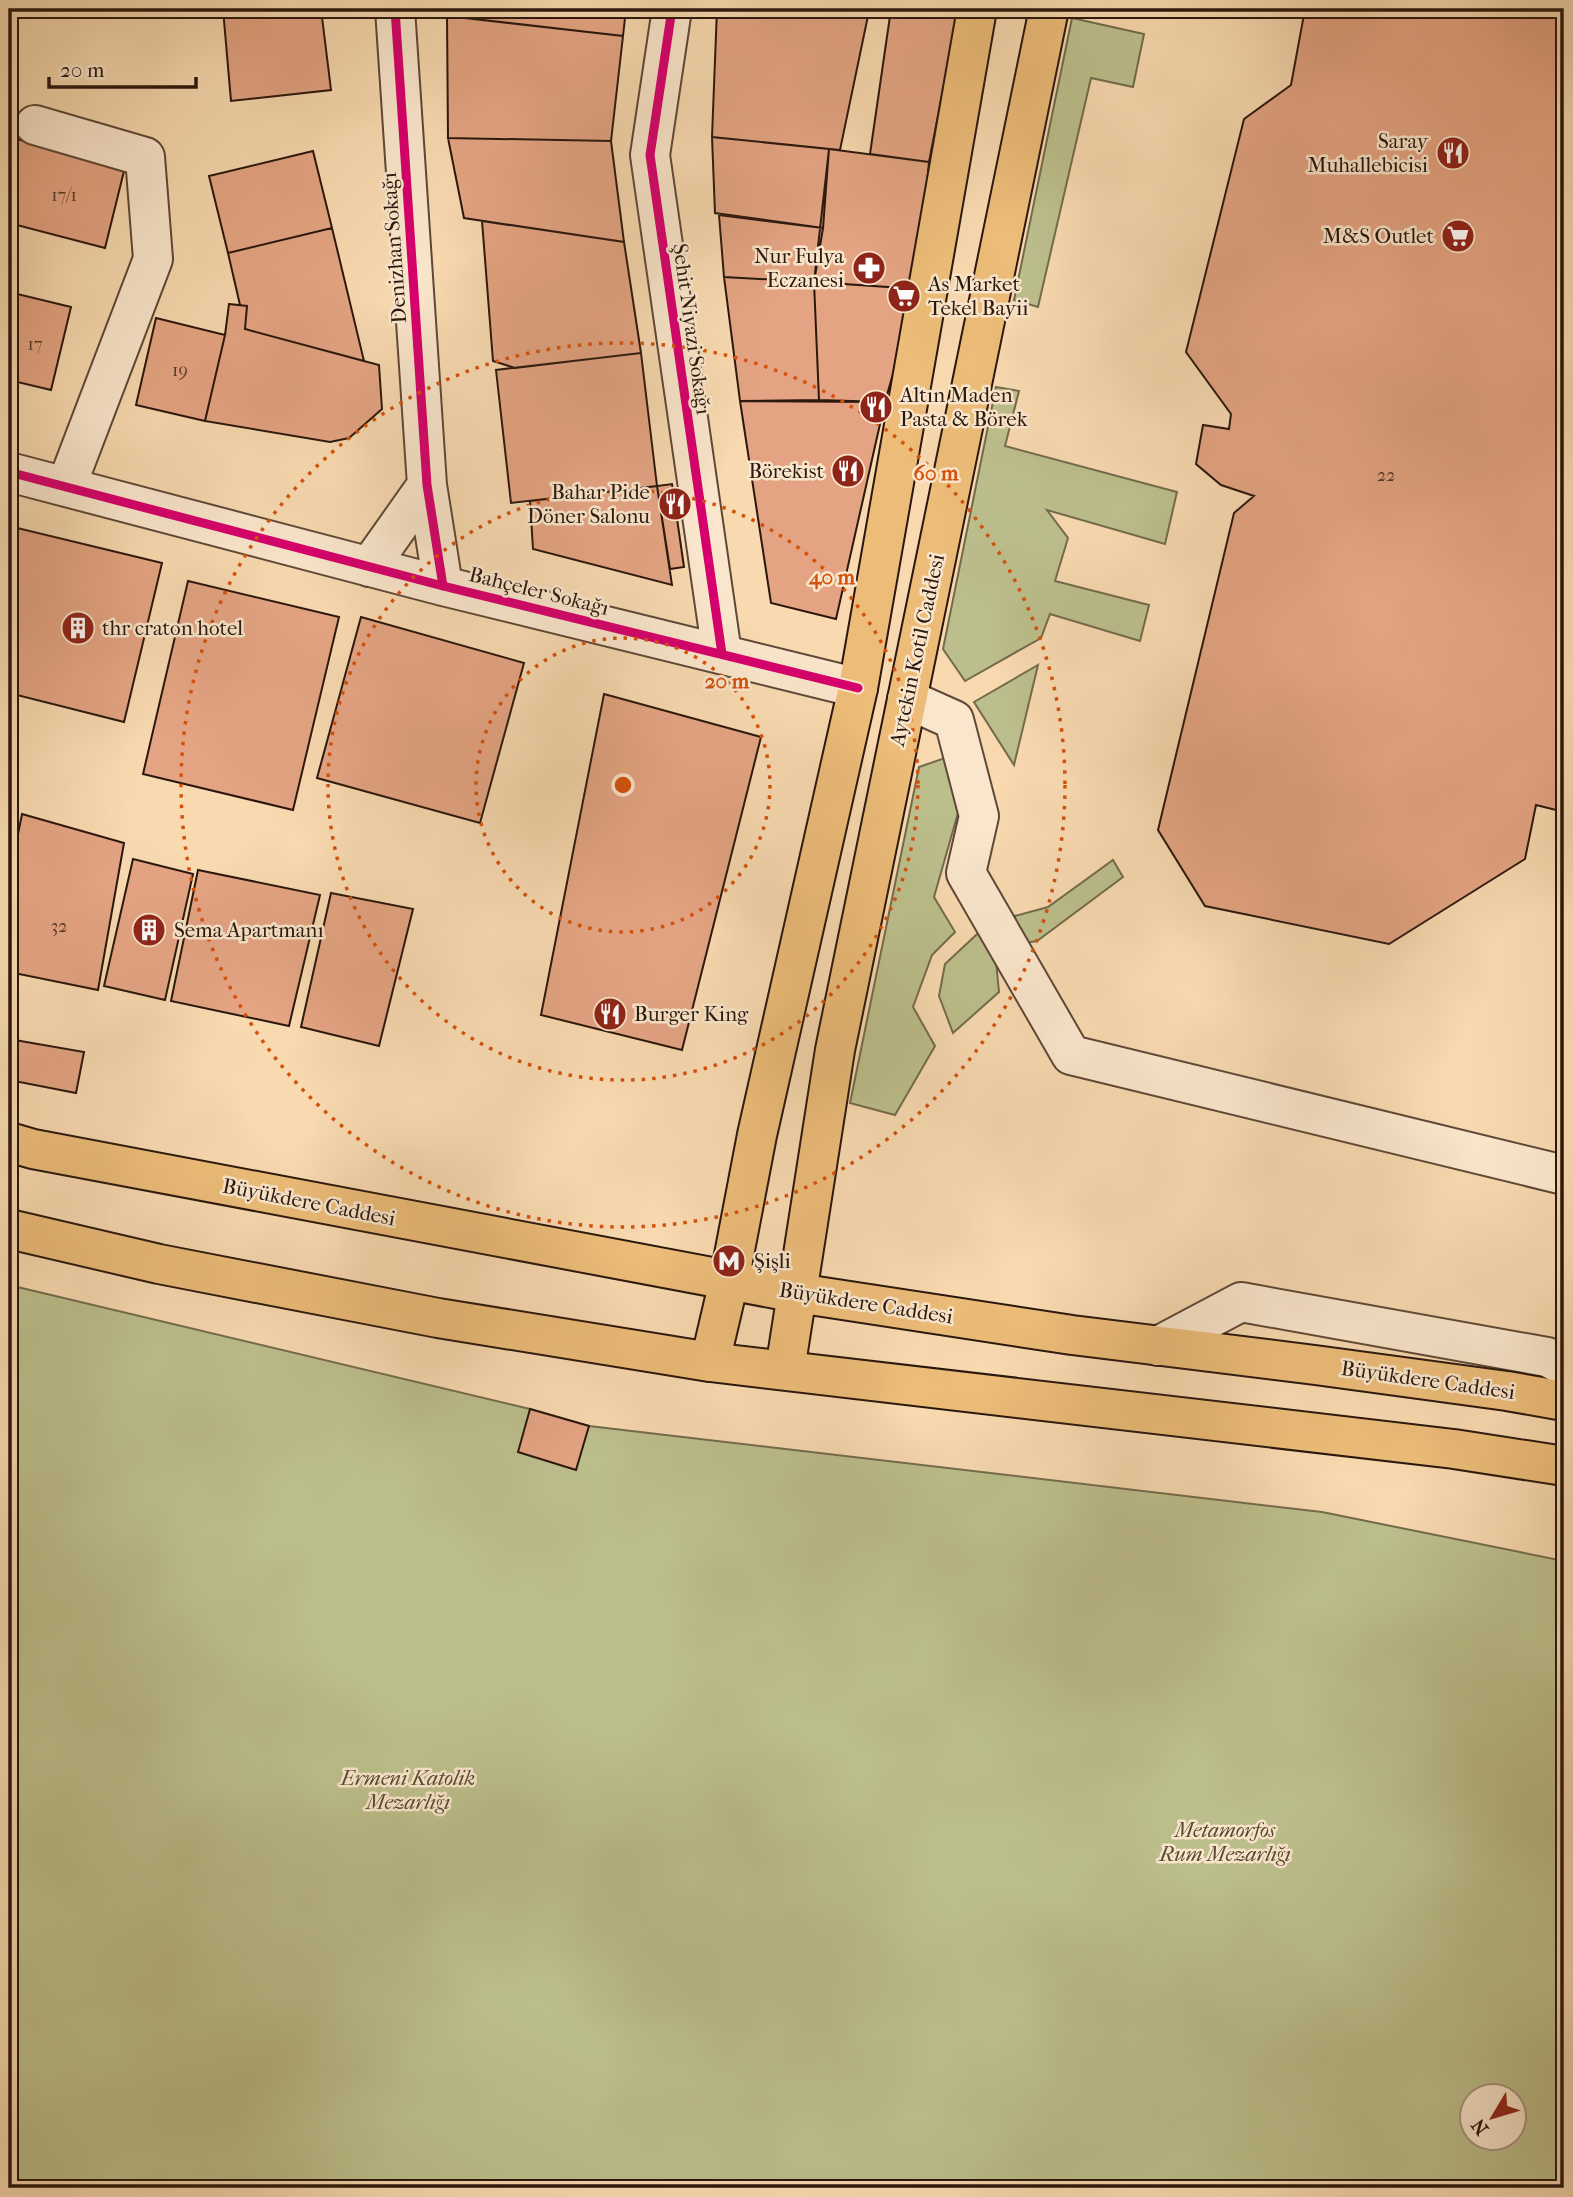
<svg xmlns="http://www.w3.org/2000/svg" width="1573" height="2197" viewBox="0 0 1573 2197" font-family="'IM FELL French Canon',serif">
<style>
.green{fill:#bcbf8c;stroke:#736b4c;stroke-width:2;fill-rule:evenodd}
.building{fill:#e4a483;stroke:#2a170d;stroke-width:2}
.lines{fill:none;stroke-linecap:round;stroke-linejoin:round}
.minor-casing{stroke:#5e4836;stroke-width:42}
.major-casing{stroke:#2a170d;stroke-width:42}
.minor{stroke:#fae6cc;stroke-width:38}
.major{stroke:#ecbc78;stroke-width:38}
.cycleway-casing{stroke:#fae6cc;stroke-width:13}
.cycleway{stroke:#d6006c;stroke-width:9}
.ring{fill:none;stroke:#d5520c;stroke-width:3.5;stroke-dasharray:3.5 7}
.labels{text-anchor:middle;stroke-width:5;stroke-linejoin:round;paint-order:stroke}
.number-label{font-size:18px;fill:#583a2a}
.poi-label{font-size:21px;fill:#2a170d;stroke:#fae6cc;text-anchor:start}
.street-label{font-size:21px;fill:#2a170d;stroke:#fae6cc}
.park-label{font-size:21px;font-style:italic;fill:#564933;stroke:#fae6cc}
.centre{fill:#d5520c;stroke:#fae6cc;stroke-width:3.5}
.ring-label{font-size:21px;text-anchor:middle;font-weight:bold;fill:#d5520c;stroke:#fae6cc;stroke-width:5;stroke-linejoin:round;paint-order:stroke}
</style>
<rect width="100%" height="100%" fill="#f8d9b0"/>
<filter id="stains"><feTurbulence type="fractalNoise" baseFrequency=".00286" numOctaves="4"/><feColorMatrix values="0 0 0 0 .2 0 0 0 0 .09 0 0 0 0 .02 0 0 0 .5 -.17"/></filter>
<radialGradient id="worn" r=".72"><stop offset=".6" stop-color="#630" stop-opacity="0"/><stop offset="1" stop-color="#630" stop-opacity=".3"/></radialGradient>
<path class="green" d="M 1072,18 L 1144,34 L 1133,87 L 1091,78 L 1038,307 L 1014,300 Z
M 996,387 L 1019,391 L 1005,446 L 1177,492 L 1165,544 L 1047,510 L 1068,538 L 1055,581 L 1149,605 L 1140,641 L 1050,614 L 1041,638 L 965,681 L 943,649 Z
M 1038,665 L 1014,765 L 974,702 Z
M 945,758 L 962,799 L 934,897 L 955,932 L 932,955 L 913,1007 L 935,1046 L 895,1115 L 850,1103 L 919,767 Z
M 1113,860 L 1123,877 L 1037,941 L 1013,945 L 996,961 L 999,992 L 953,1033 L 939,996 L 945,964 L 989,923 L 1048,907 Z
M 9,1285 L 530,1409 L 589,1426 L 1322,1512 L 1564,1561 L 1564,2188 L 9,2188 ZM 1472,2096 L 1514,2096 L 1514,2138 L 1472,2138 Z"/>
<path class="building" d="M 223,9 L 321,9 L 331,90 L 231,101 Z
M 431,9 L 626,9 L 623,36 L 431,14 Z
M 717,9 L 861,9 L 869,11 L 840,150 L 712,137 Z
M 891,9 L 959,9 L 929,162 L 870,154 Z
M 1305,9 L 1564,9 L 1564,812 L 1536,805 L 1525,859 L 1389,944 L 1205,906 L 1158,830 L 1234,513 L 1254,496 L 1221,485 L 1196,464 L 1203,425 L 1229,429 L 1231,414 L 1186,352 L 1244,119 L 1291,85 Z
M 447,16 L 623,36 L 611,141 L 448,138 Z
M 9,137 L 125,167 L 105,248 L 9,223 Z
M 712,137 L 829,149 L 823,228 L 715,213 Z
M 448,138 L 611,141 L 624,242 L 464,218 Z
M 829,149 L 929,162 L 917,289 L 814,282 Z
M 313,151 L 332,228 L 228,253 L 209,176 Z
M 719,215 L 823,228 L 814,282 L 724,277 Z
M 482,221 L 624,242 L 641,353 L 515,368 L 493,361 Z
M 332,228 L 364,361 L 245,329 L 247,306 L 240,305 L 228,253 Z
M 724,277 L 814,282 L 819,400 L 740,401 Z
M 814,282 L 917,289 L 885,402 L 819,400 Z
M 9,292 L 71,307 L 51,390 L 9,380 Z
M 229,304 L 247,306 L 245,329 L 379,365 L 382,409 L 349,438 L 330,442 L 205,421 L 225,335 Z
M 156,318 L 225,335 L 205,421 L 136,405 Z
M 641,353 L 657,486 L 511,503 L 496,370 Z
M 740,401 L 885,402 L 836,619 L 771,603 Z
M 672,484 L 684,567 L 670,569 L 657,486 Z
M 657,486 L 672,585 L 533,549 L 530,501 Z
M 9,526 L 162,563 L 124,722 L 9,693 Z
M 188,581 L 339,617 L 293,810 L 143,774 Z
M 361,617 L 524,663 L 480,823 L 317,778 Z
M 604,694 L 761,737 L 682,1050 L 541,1015 Z
M 22,814 L 124,843 L 98,990 L 9,972 L 9,879 Z
M 133,859 L 193,874 L 165,1000 L 104,986 Z
M 198,870 L 320,895 L 289,1026 L 171,1001 Z
M 331,893 L 413,909 L 379,1046 L 301,1027 Z
M 9,1039 L 84,1052 L 76,1093 L 9,1080 Z
M 530,1409 L 589,1426 L 576,1470 L 518,1452 Z"/>
<g class="lines">
<defs>
<path id="minor" d="M 395,9 L 427,485 L 443,586
M 672,9 L 650,155 L 722,654
M 35,125 L 145,157 L 153,259 L 66,487
M 9,472 L 443,586 L 858,688
M 369,567 L 427,485
M 907,699 L 954,720 L 979,816 L 966,873 L 1071,1055 L 1564,1175
M 1158,1346 L 1241,1302 L 1547,1357 L 1564,1366"/>
<path id="major" d="M 9,1142 L 33,1149 L 797,1293 L 1072,1335 L 1315,1365 L 1507,1391 L 1564,1401
M 9,1229 L 159,1264 L 438,1318 L 710,1362 L 1454,1449 L 1564,1466
M 710,1362 L 729,1281 L 757,1135 L 858,688 L 977,9
M 785,1370 L 835,1050 L 1049,9"/>
</defs>
<use href="#minor" class="minor-casing"/>
<use href="#major" class="major-casing"/>
<use href="#minor" class="minor"/>
<use href="#major" class="major"/>
<defs>
<path id="cycleway" d="M 395,9 L 427,485 L 443,586
M 672,9 L 650,155 L 722,654
M 9,472 L 443,586 L 858,688"/>
</defs>
<use href="#cycleway" class="cycleway-casing"/>
<use href="#cycleway" class="cycleway"/>
</g>
<g class="ring">
<circle cx="623" cy="785" r="147"/>
<circle cx="623" cy="785" r="295"/>
<circle cx="623" cy="785" r="442"/>
</g>
<defs>
<symbol id="restaurant-disc" viewBox="-11 -11 22 22"><circle r="9.5" fill="#8f2418" stroke="#fae6cc"/><path d="M-5-6h1v4h1v-4h1v4h1v-4h1v5L-1.5 .5V6h-2V.5L-5-1ZM5-6V6H3V1.5H1.5Q1.5-4 5-6Z" fill="#fff"/></symbol>
<symbol id="supermarket-disc" viewBox="-11 -11 22 22"><circle r="9.5" fill="#8f2418" stroke="#fae6cc"/><path d="M-6-5.5h2.5l.6 2H6L4.5 2H-2.5L-4.4-4H-6ZM-1.5 3.2a1.3 1.3 0 1 0 .1 0ZM3 3.2a1.3 1.3 0 1 0 .1 0Z" fill="#fff"/></symbol>
<symbol id="pharmacy-disc" viewBox="-11 -11 22 22"><circle r="9.5" fill="#8f2418" stroke="#fae6cc"/><path d="M-2-6h4v4h4v4h-4v4h-4v-4h-4v-4h4Z" fill="#fff"/></symbol>
<symbol id="building-disc" viewBox="-11 -11 22 22"><circle r="9.5" fill="#8f2418" stroke="#fae6cc"/><path d="M-4-6H4V6H1V3H-1V6H-4ZM-2.5-4.3h1.7v1.8h-1.7ZM.8-4.3h1.7v1.8H.8ZM-2.5-1h1.7V.8h-1.7ZM.8-1h1.7V.8H.8Z" fill="#fff"/></symbol>
<symbol id="metro-disc" viewBox="-11 -11 22 22"><circle r="9.5" fill="#8f2418" stroke="#fae6cc"/><path d="M-5.5 5V-5H-3L0 0L3-5H5.5V5H3V-.5L0 4L-3-.5V5Z" fill="#fff"/></symbol>
</defs>
<g fill-rule="evenodd">
<use href="#restaurant-disc" x="1434" y="134" width="38" height="38"/>
<use href="#supermarket-disc" x="1439" y="217" width="38" height="38"/>
<use href="#pharmacy-disc" x="850" y="249" width="38" height="38"/>
<use href="#supermarket-disc" x="885" y="277" width="38" height="38"/>
<use href="#restaurant-disc" x="857" y="388" width="38" height="38"/>
<use href="#restaurant-disc" x="829" y="452" width="38" height="38"/>
<use href="#restaurant-disc" x="656" y="485" width="38" height="38"/>
<use href="#building-disc" x="59" y="609" width="38" height="38"/>
<use href="#building-disc" x="130" y="911" width="38" height="38"/>
<use href="#restaurant-disc" x="591" y="995" width="38" height="38"/>
<use href="#metro-disc" x="710" y="1242" width="38" height="38"/>
</g>
<g class="labels">
<g class="number-label">
<text x="64" y="201">17/1</text>
<text x="35" y="350">17</text>
<text x="180" y="376">19</text>
<text x="1386" y="481">22</text>
<text x="59" y="932">32</text>
</g>
<g class="poi-label">
<text x="1428" y="148" text-anchor="end">Saray<tspan x="1428" dy="24">Muhallebicisi</tspan></text>
<text x="1434" y="243" text-anchor="end">M&amp;S Outlet</text>
<text x="844" y="263" text-anchor="end">Nur Fulya<tspan x="844" dy="24">Eczanesi</tspan></text>
<text x="928" y="291">As Market<tspan x="928" dy="24">Tekel Bayii</tspan></text>
<text x="900" y="402">Altın Maden<tspan x="900" dy="24">Pasta &amp; Börek</tspan></text>
<text x="824" y="478" text-anchor="end">Börekist</text>
<text x="650" y="499" text-anchor="end">Bahar Pide<tspan x="650" dy="24">Döner Salonu</tspan></text>
<text x="102" y="635">thr craton hotel</text>
<text x="174" y="937">Sema Apartmanı</text>
<text x="634" y="1021">Burger King</text>
<text x="754" y="1268">Şişli</text>
</g>
<g class="street-label">
<text transform="translate(394 248) rotate(-94)" y="7">Denizhan Sokağı</text>
<text transform="translate(692 329) rotate(82)" y="7">Şehit Niyazi Sokağı</text>
<text transform="translate(539 591) rotate(14)" y="7">Bahçeler Sokağı</text>
<text transform="translate(917 650) rotate(-78)" y="7">Aytekin Kotil Caddesi</text>
<text transform="translate(309 1202) rotate(11)" y="7">Büyükdere Caddesi</text>
<text transform="translate(866 1303) rotate(9)" y="7">Büyükdere Caddesi</text>
<text transform="translate(1428 1380) rotate(8)" y="7">Büyükdere Caddesi</text>
</g>
<g class="park-label">
<text x="408" y="1785">Ermeni Katolik<tspan x="408" dy="24">Mezarlığı</tspan></text>
<text x="1225" y="1837">Metamorfos<tspan x="1225" dy="24">Rum Mezarlığı</tspan></text>
</g>
</g>
<circle cx="623" cy="785" r="10" class="centre"/>
<g class="ring-label">
<text x="936" y="480">60 m</text>
<text x="832" y="584">40 m</text>
<text x="727" y="688">20 m</text>
</g>
<rect width="1573" height="2197" fill="none" stroke="#f8d9b0" stroke-width="35"/>
<rect x="10" y="10" width="1552" height="2176" fill="none" stroke="#2a170d" stroke-width="3.5"/>
<rect x="18" y="18" width="1538" height="2162" fill="none" stroke="#2a170d" stroke-width="2"/>
<g transform="translate(1493 2117) rotate(232)"><circle r="33" fill="#fae6cc" stroke="#a79380" stroke-width="2"/>
<path d="M0-5L12 26L0 18L-12 26Z" fill="#8f2418"/>
<text y="-10" font-size="19" font-weight="bold" text-anchor="middle" fill="#2a170d">N</text>
</g>
<path d="M49 77v10h147v-10" fill="none" stroke="#2a170d" stroke-width="3.5"/>
<text x="60" y="77" font-size="21" fill="#2a170d" stroke="#fae6cc" stroke-width="5" paint-order="stroke">20 m</text>
<rect width="100%" height="100%" filter="url(#stains)"/>
<rect width="100%" height="100%" fill="url(#worn)"/>
</svg>
